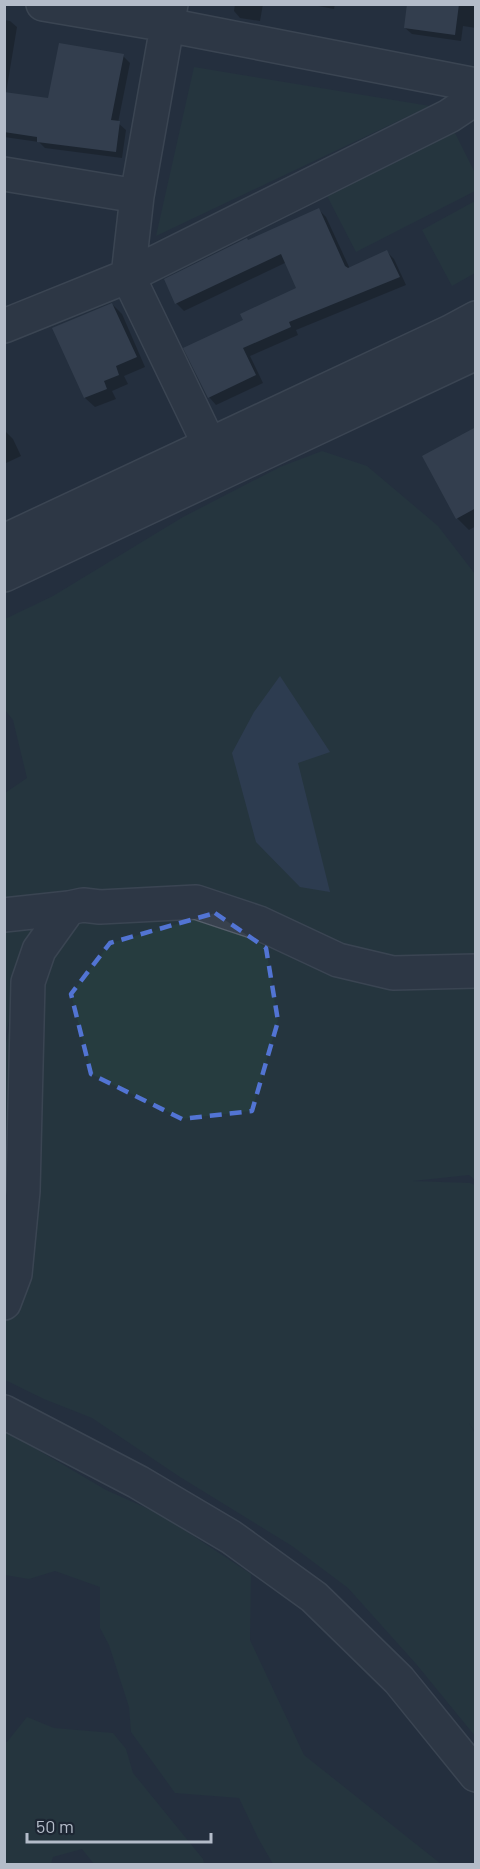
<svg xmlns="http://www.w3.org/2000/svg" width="480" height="1869" viewBox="0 0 480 1869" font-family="Barlow,sans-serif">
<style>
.green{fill:#263c3f}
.water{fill:#394c67}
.shadow{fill:#0007}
.building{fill:#455162}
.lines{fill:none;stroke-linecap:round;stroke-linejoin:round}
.minor-casing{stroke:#565f6c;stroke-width:36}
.minor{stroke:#38414e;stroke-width:33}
.marked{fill:none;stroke:#5274d3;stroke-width:4.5;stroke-dasharray:12 8;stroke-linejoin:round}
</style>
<rect width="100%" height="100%" fill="#242f3e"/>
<path class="green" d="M 194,67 L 430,106 L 156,236 Z
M 452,127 L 475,173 L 475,191 L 356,252 L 325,192 Z
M 475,201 L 475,273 L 452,286 L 422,230 Z
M 322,451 L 367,466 L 438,526 L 475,574 L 475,1180 L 469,1175 L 413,1181 L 470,1183 L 475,1185 L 475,1432 L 469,1423 L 476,1435 L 475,1736 L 417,1665 L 348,1588 L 292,1546 L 180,1477 L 92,1418 L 44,1399 L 5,1380 L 4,1052 L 27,949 L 5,1038 L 5,793 L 27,778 L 13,720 L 5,710 L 5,619 L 53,596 L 183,517 L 280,467 Z
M 4,1430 L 106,1490 L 160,1514 L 251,1574 L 250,1640 L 304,1755 L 441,1864 L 273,1864 L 258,1838 L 239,1798 L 175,1793 L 131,1732 L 129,1707 L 109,1645 L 100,1628 L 100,1587 L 55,1571 L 29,1579 L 5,1575 Z
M 27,1717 L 54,1728 L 113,1733 L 126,1749 L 133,1773 L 203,1859 L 204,1864 L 94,1864 L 82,1849 L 53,1857 L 51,1864 L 5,1864 L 5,1742 L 7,1742 Z"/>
<path class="water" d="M 280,676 L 330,752 L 298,763 L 330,892 L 300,887 L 256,842 L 232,753 L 254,712 Z"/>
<path class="shadow" d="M 235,4 L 263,4 L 260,21 L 240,18 L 234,11 Z
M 308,4 L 335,4 L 334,9 Z
M 408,4 L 476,4 L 476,28 L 463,26 L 461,41 L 412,34 L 405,28 Z
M 4,20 L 10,21 L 17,27 L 6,93 L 49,99 L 123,56 L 130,63 L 118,123 L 126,130 L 122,158 L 45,148 L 39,142 L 4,137 Z
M 319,210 L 326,217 L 350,269 L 387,252 L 394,259 L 406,285 L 296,330 L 298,335 L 250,356 L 263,383 L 216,405 L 209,397 L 244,321 L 298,289 L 287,262 L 184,311 L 176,303 L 249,242 Z
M 112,304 L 122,314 L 145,367 L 124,376 L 128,384 L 112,391 L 116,399 L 95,407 L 85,398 L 54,328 Z
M 476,428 L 476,526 L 469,530 L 457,518 Z
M 6,432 L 13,439 L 21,456 L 4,464 L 4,433 Z"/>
<path class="building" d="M 407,4 L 459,4 L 455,35 L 404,28 Z
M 59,43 L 124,54 L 111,120 L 120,121 L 116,152 L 37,142 L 37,137 L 4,132 L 4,92 L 48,98 Z
M 319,208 L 345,266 L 348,268 L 387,250 L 400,277 L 289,322 L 291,327 L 243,348 L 256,375 L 208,398 L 183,348 L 243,320 L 240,314 L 296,288 L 281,254 L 175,304 L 164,279 L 247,238 L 248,240 Z
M 112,303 L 137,357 L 116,366 L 119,375 L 104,381 L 107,389 L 84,398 L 52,328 Z
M 476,427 L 476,508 L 456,519 L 422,456 Z"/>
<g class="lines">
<defs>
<path id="minor" d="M 43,4 L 167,25 L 476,85
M 171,4 L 137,196 L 128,276 L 209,444
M 4,174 L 137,196
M 4,326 L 128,276 L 449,116 L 476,98
M 4,541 L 450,332 L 476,318
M 4,575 L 476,353
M 4,915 L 69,908
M 4,1303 L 15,1274 L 23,1191 L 28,982 L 39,950 L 69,908 L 83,905 L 100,907 L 196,902 L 259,923 L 338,960 L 393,973 L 476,971
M 4,1412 L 138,1482 L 231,1537 L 314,1597 L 399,1680 L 476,1775"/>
</defs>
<use href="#minor" class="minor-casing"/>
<use href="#minor" class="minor"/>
</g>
<path d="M0 0H480V1869H0ZM 215,913 L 266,948 L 278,1021 L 252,1111 L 182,1119 L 91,1074 L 71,994 L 110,943 Z" fill="#242f3e" fill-opacity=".55" fill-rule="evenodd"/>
<path class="marked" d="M 215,913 L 266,948 L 278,1021 L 252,1111 L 182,1119 L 91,1074 L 71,994 L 110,943 Z"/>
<rect width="480" height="1869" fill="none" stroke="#b4bcc9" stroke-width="12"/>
<path d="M27 1833v9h184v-9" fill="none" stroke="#b4bcc9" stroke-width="3"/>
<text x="36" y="1833" font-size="18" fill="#b4bcc9" stroke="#1d2633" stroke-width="4.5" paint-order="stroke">50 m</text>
</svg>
